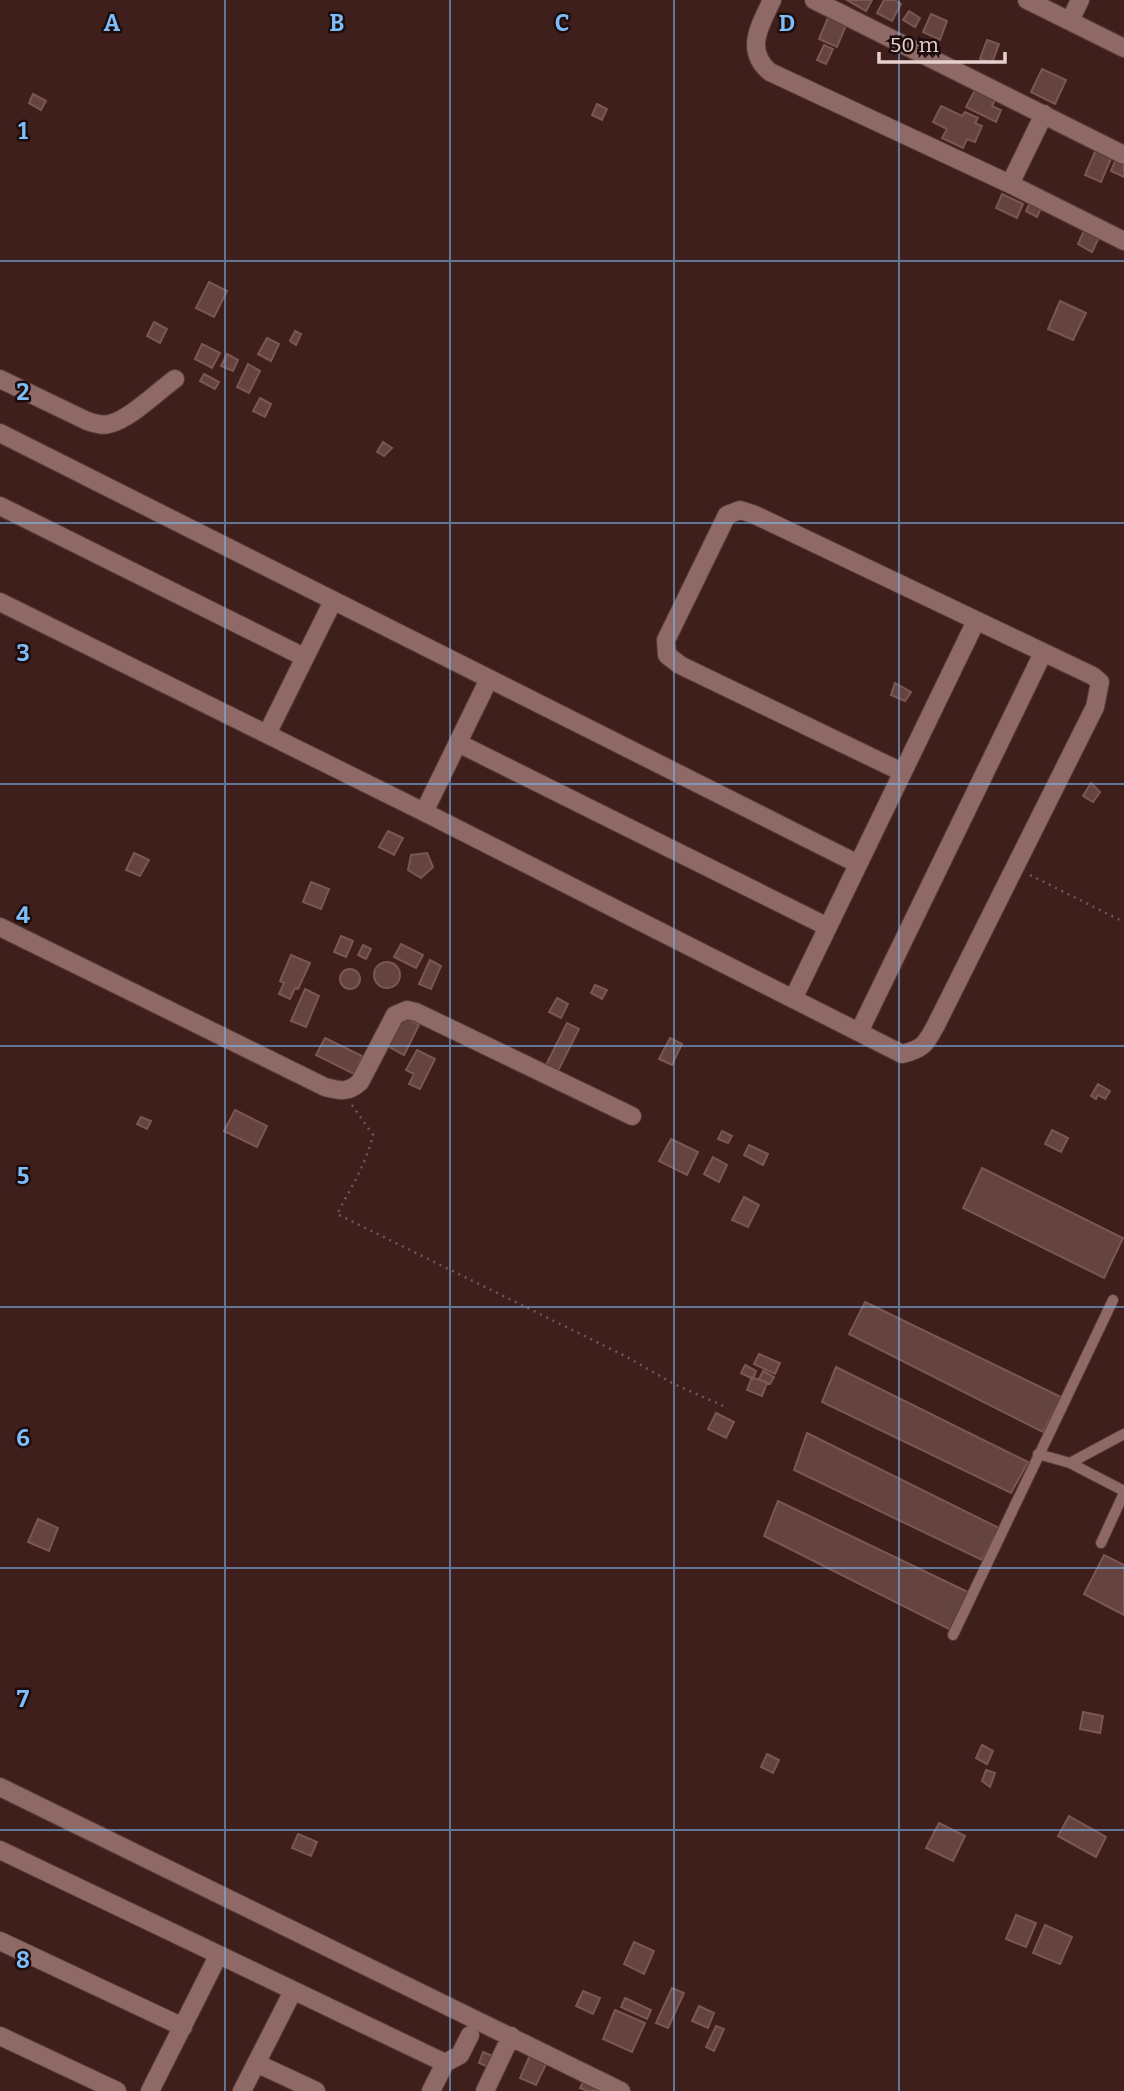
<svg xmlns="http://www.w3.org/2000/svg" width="1124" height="2091" viewBox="0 0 1124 2091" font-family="Bitter,serif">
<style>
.building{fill:#65433f;stroke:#7b5653;stroke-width:2}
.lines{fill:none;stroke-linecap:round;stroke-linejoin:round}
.lane-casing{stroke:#563c3a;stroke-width:12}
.street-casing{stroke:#563c3a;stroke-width:20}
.path{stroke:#735754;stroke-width:2.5;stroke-dasharray:2 5;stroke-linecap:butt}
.lane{stroke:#8f6965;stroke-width:10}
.street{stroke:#8f6965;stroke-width:18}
.grid{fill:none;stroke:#7ebdf9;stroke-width:2;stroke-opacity:0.55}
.grid-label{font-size:23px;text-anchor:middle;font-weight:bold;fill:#7ebdf9;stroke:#1c0d0c;stroke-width:5;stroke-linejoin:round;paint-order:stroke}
</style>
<rect width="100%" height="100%" fill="#3e1f1c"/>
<path class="building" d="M 847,0 L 872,0 L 866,11 Z
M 884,0 L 894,0 L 901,4 L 892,21 L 877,13 Z
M 909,11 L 920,18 L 915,27 L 903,20 Z
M 931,14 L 947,21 L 940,40 L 923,32 Z
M 829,15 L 847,23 L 837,47 L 819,39 Z
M 987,40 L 999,44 L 992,63 L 980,59 Z
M 824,45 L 833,49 L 826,64 L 817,60 Z
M 1042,69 L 1066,80 L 1055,104 L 1031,92 Z
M 977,86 L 997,96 L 992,106 L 1001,110 L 996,122 L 966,107 Z
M 33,94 L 46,101 L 41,110 L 29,103 Z
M 597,104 L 607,109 L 602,120 L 592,115 Z
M 941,106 L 962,116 L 965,112 L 978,118 L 975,123 L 982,126 L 975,142 L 967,139 L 963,148 L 942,138 L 947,129 L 933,122 Z
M 1097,147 L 1113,154 L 1101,182 L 1085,175 Z
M 1117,156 L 1124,159 L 1124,177 L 1111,171 Z
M 1002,194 L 1023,204 L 1017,218 L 996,208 Z
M 1031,200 L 1042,206 L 1037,217 L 1026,211 Z
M 1085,228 L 1100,235 L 1092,252 L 1078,244 Z
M 209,282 L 227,291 L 214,317 L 196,308 Z
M 1060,301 L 1086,313 L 1073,340 L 1048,329 Z
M 154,322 L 167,329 L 160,343 L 147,336 Z
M 295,331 L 301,334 L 296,345 L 290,341 Z
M 267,338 L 279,344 L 271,361 L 258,354 Z
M 202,344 L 220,353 L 212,368 L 195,359 Z
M 227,354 L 238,360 L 233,371 L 221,366 Z
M 248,364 L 260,371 L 249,393 L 237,387 Z
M 204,374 L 219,382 L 215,389 L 200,381 Z
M 260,398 L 271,404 L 265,417 L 253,411 Z
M 383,442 L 392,448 L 384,456 L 377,452 Z
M 895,683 L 911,692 L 905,701 L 891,695 Z
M 1091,783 L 1100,792 L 1093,802 L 1083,796 Z
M 388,831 L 403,838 L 394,855 L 379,847 Z
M 134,853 L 149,860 L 140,876 L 126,870 Z
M 427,853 L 433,867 L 421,878 L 408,870 L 411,855 Z
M 311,882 L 329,889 L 321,909 L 303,902 Z
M 341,936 L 353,941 L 346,957 L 334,952 Z
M 401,944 L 423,955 L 416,968 L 394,957 Z
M 363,945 L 371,949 L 366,959 L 358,955 Z
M 291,955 L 310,963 L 298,989 L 295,988 L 290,999 L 279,994 L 284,983 L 280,981 Z
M 430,960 L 441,966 L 431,989 L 419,984 Z
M374 975a13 13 0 1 1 26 0a13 13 0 1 1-26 0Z
M340 979a10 10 0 1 1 20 0a10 10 0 1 1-20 0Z
M 595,985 L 607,990 L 602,999 L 591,993 Z
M 305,989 L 319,996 L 306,1027 L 291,1021 Z
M 557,998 L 568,1004 L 561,1018 L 549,1012 Z
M 401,1015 L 419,1025 L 404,1055 L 386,1045 Z
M 567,1023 L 579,1029 L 558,1071 L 546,1065 Z
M 325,1038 L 362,1056 L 354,1074 L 316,1055 Z
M 670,1038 L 682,1044 L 672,1065 L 659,1059 Z
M 417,1050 L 435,1059 L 420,1089 L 409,1084 L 414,1074 L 406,1070 Z
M 1098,1084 L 1110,1091 L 1105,1099 L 1098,1095 L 1096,1099 L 1091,1096 Z
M 235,1110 L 267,1126 L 257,1147 L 224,1131 Z
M 141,1117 L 151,1121 L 147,1129 L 137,1124 Z
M 1052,1130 L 1068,1138 L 1061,1152 L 1045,1144 Z
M 722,1131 L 732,1136 L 728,1143 L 718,1139 Z
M 671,1139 L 698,1152 L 687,1175 L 659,1161 Z
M 749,1145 L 768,1154 L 763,1165 L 744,1155 Z
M 713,1157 L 727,1165 L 719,1182 L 704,1174 Z
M 982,1168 L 1123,1238 L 1104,1278 L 963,1208 Z
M 744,1197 L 759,1205 L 748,1227 L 732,1220 Z
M 865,1302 L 1061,1397 L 1043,1432 L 849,1334 Z
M 759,1354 L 780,1363 L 775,1374 L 754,1364 Z
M 745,1365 L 756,1371 L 753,1379 L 741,1373 Z
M 836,1367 L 1028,1462 L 1011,1493 L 822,1402 Z
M 763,1371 L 774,1377 L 770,1384 L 759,1379 Z
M 752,1377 L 767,1383 L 762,1396 L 747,1390 Z
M 716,1413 L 734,1422 L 726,1438 L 708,1429 Z
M 807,1433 L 999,1528 L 982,1560 L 794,1470 Z
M 778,1501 L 972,1594 L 951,1630 L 764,1536 Z
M 38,1519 L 58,1528 L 49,1551 L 28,1542 Z
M 1104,1555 L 1124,1565 L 1124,1615 L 1084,1594 Z
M 1083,1712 L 1103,1716 L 1100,1733 L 1080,1729 Z
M 982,1745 L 993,1751 L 987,1764 L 976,1758 Z
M 767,1754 L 779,1760 L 773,1773 L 761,1767 Z
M 986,1770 L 995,1773 L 990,1787 L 982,1781 Z
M 1069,1816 L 1106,1837 L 1096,1857 L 1058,1836 Z
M 939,1823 L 965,1836 L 953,1861 L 926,1848 Z
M 298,1834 L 317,1842 L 311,1856 L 292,1848 Z
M 1016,1915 L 1036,1923 L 1026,1947 L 1006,1939 Z
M 1045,1925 L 1072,1937 L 1060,1964 L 1033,1953 Z
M 634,1942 L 654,1951 L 644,1974 L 624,1964 Z
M 672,1988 L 684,1993 L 668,2028 L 656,2023 Z
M 583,1991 L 600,1998 L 593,2014 L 576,2006 Z
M 625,1998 L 651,2010 L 647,2019 L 621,2007 Z
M 699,2006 L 714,2013 L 708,2028 L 692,2021 Z
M 615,2010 L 645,2023 L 632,2052 L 603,2039 Z
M 716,2026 L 724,2029 L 714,2051 L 706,2047 Z
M 483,2052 L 493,2056 L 488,2067 L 479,2063 Z
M 530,2055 L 547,2062 L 536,2085 L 520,2078 Z
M 585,2078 L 600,2085 L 597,2091 L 587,2091 L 580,2088 Z"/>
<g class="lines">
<defs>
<path id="lane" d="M 1038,1454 L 1070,1463 L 1124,1434
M 1070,1463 L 1124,1491
M 1101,1543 L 1124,1493
M 953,1635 L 1113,1300"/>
<path id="street" d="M 772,0 C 760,26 744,50 770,72 L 1010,184 L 1124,241
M 814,0 L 1124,155
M 1027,0 L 1124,48
M 1070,21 L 1080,0
M 1010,184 L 1044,114
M 0,379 L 87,421 C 94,423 102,426 109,424 C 129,420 158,391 175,379
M 0,433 L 858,864
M 0,506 L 304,657
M 0,602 L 424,812 L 902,1054 C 923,1049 926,1044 936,1025 L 1095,707 L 1100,682 L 1093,676 L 753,514 L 740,510 L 727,515 L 666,640 L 667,655 L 680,665 L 902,772
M 267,734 L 333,601
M 458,743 L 828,927
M 424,812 L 489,679
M 0,927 L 325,1087 C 340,1091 348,1093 360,1082 L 395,1015 L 407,1010 L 416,1012 L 632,1116
M 793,999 L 976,621
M 859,1032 L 1043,653
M 0,1787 L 621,2091
M 0,1850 L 445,2063
M 0,1941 L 183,2027
M 0,2036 L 117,2091
M 256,2063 L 316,2091
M 150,2091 L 218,1956
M 242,2091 L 293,1991
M 431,2091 L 445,2063 L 460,2055 L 470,2035
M 485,2091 L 511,2036"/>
</defs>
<use href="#lane" class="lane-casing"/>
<use href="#street" class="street-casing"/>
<path class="path" d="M 1030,875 L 1124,922
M 352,1105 L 373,1135 C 366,1164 351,1188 337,1214 L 625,1356 L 676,1385 L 728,1408"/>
<use href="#lane" class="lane"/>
<use href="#street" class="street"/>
</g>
<path class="grid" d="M 225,0 L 225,2091M 450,0 L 450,2091M 674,0 L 674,2091M 899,0 L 899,2091M 0,261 L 1124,261M 0,523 L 1124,523M 0,784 L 1124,784M 0,1046 L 1124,1046M 0,1307 L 1124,1307M 0,1568 L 1124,1568M 0,1830 L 1124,1830"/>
<g class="grid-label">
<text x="112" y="31">A</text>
<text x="337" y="31">B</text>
<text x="562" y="31">C</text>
<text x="787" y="31">D</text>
<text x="23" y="139">1</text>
<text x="23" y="400">2</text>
<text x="23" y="661">3</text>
<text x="23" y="923">4</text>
<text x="23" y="1184">5</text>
<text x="23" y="1446">6</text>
<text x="23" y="1707">7</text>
<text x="23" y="1968">8</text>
</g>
<path d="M879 52v10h126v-10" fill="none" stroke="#e6d1ce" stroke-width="3.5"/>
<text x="890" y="52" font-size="21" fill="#e6d1ce" stroke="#1c0d0c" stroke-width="5" paint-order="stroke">50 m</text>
</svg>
